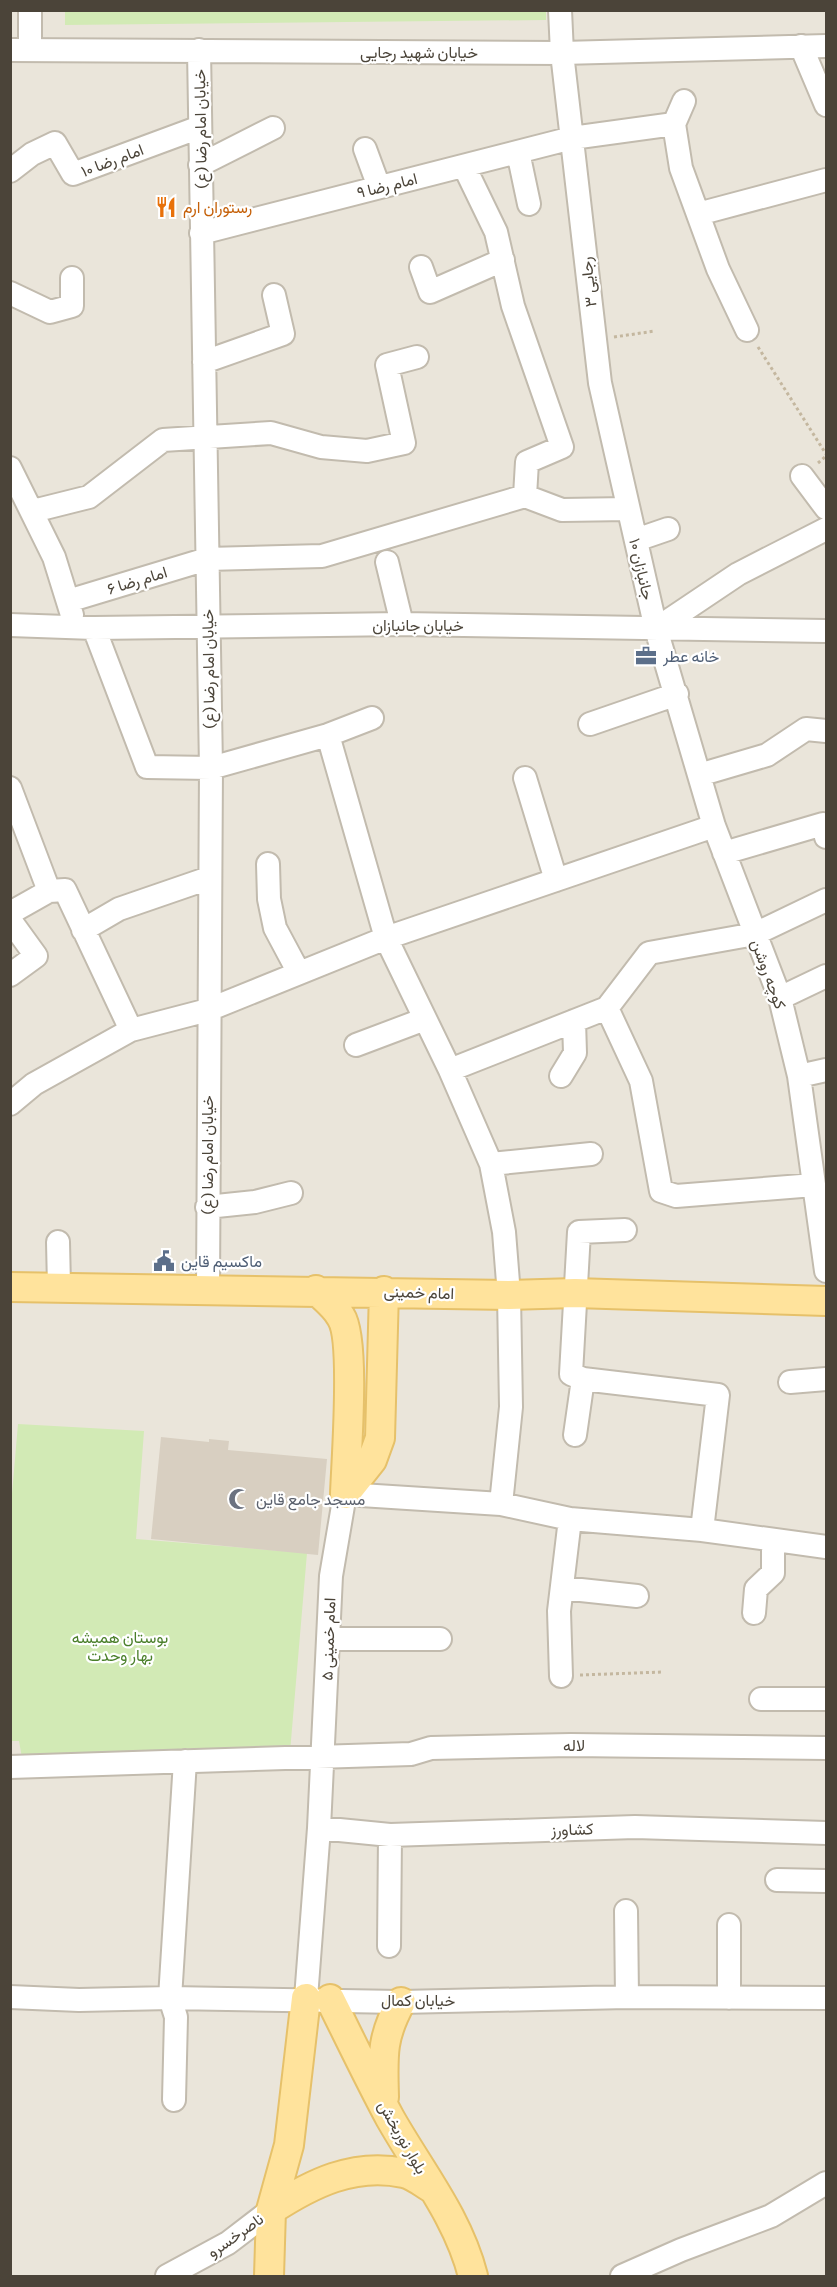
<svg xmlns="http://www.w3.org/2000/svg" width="837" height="2287" viewBox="0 0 837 2287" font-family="Commissioner,Vazirmatn,sans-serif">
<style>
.residential{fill:#eae5da}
.green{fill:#d2eab5}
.building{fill:#d8cfc1}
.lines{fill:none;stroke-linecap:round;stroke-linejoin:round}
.minor-casing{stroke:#c2bbae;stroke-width:26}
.major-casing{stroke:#e6c16a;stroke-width:32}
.path{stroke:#c4b79f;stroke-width:3;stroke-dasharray:3 3;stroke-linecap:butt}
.minor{stroke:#fff;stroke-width:22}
.major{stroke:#ffe39c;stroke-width:28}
.labels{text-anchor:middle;stroke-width:4.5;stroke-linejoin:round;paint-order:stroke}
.street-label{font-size:16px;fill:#4b4439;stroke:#fff}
.food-label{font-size:16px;fill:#c56008;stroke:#fff;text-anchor:start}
.service-label{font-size:16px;fill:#4e5e75;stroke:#fff;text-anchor:start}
.worship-label{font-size:16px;fill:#5b616d;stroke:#fff;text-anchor:start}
.park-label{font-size:16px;fill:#4a7f2a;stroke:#fff}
</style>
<rect width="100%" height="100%" fill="#f6f3ec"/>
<path class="residential" d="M 11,11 L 826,11 L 826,2276 L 11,2276 Z"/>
<path class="green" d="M 546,10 L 546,20 L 65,25 L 65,10 Z
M 18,1424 L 144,1431 L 136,1539 L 307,1553 L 290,1752 L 22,1758 L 19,1741 L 11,1741 L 10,1517 Z"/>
<path class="building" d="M 161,1437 L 209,1442 L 209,1439 L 229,1441 L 228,1450 L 327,1459 L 318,1555 L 151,1539 Z"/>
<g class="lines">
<defs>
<path id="minor" d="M 30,10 L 30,50
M 560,10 L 562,53 L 600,383 L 656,629 L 714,826 L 780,998 L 799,1076 L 826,1271
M 801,46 L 826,105
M 10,50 L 562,53 L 826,46
M 199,50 L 211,768 L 208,1288
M 684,101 L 674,124 L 681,168 L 718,269 L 747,330
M 365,149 L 379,187
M 518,152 L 529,204
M 200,165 L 273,128
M 464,166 L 496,232 L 513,306 L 562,447 L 527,462 L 525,496
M 10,171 L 32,154 L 55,143 L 73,174 L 200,127
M 698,214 L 826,180
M 201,233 L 572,138 L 674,124
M 421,267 L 430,292 L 503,260
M 10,293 L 50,312 L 72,306 L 72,278
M 204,362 L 283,334 L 274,295
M 10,468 L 54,557 L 72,615
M 802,476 L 826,508
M 33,511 L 89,497 L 163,440 L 271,433 L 321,447 L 367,451 L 404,443 L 387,365 L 417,357
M 636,540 L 668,529
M 387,562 L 402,624
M 68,601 L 207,559 L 322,556 L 525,496 L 562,510 L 628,509
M 10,625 L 94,628 L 402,624 L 826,631
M 94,628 L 147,767 L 211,768 L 328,735 L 372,718
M 656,629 L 738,574 L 826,529
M 590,724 L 677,694
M 328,735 L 386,938 L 450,1070 L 491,1164 L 504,1232 L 509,1295 L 511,1407 L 501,1504
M 699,775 L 767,755 L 806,729 L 826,731
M 525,778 L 556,880
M 10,788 L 49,891
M 724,853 L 823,824 L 826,837
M 268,864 L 269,899 L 275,928 L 299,973
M 10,913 L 49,891 L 65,890 L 131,1030
M 10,920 L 36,956 L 10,975
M 83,930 L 119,909 L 209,878
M 780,998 L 826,976
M 607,1008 L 641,1081 L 661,1191 L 676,1196 L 814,1185
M 356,1045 L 425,1019
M 450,1070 L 607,1008 L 649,953 L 755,934 L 826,900
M 561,1076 L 575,1053 L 574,1021
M 799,1076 L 826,1070
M 10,1104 L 34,1084 L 131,1030 L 208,1010 L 386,938 L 714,826
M 491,1164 L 591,1154
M 207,1207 L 255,1202 L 291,1193
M 625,1230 L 579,1232 L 571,1374 L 583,1379 L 718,1395 L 702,1530
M 58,1242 L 59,1286
M 790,1382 L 826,1379
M 575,1435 L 583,1379
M 562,1588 L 637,1596
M 754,1613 L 756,1589 L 773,1573 L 773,1540
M 329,1639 L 440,1639
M 561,1676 L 559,1611 L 570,1519
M 761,1699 L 826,1699
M 10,1767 L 411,1754 L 431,1748 L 571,1745 L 826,1748
M 319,1828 L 390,1835 L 635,1827 L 826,1833
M 777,1880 L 826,1881
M 626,1911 L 627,1997
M 729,1925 L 729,1998
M 389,1946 L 390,1835
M 10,1997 L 79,2000 L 170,1998 L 401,2002 L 627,1997 L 826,1998
M 306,1998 L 319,1828 L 331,1576 L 345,1494 L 501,1504 L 570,1519 L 702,1530 L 826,1547
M 174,2100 L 176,2017 L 170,1998 L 185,1761
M 167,2276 L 228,2243 L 271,2210
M 622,2276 L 681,2250 L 771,2216 L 826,2183"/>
<path id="major" d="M 10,1287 L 509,1295 L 575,1293 L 826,1301
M 316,1290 C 324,1298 335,1306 341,1317 C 356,1340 346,1461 345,1494
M 345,1494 L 372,1460 L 380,1438 L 384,1291
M 330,1999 C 350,2039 369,2079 390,2118 C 420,2171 458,2217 473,2276
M 384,2097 C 383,2056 381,2038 401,2002
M 271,2210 C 311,2184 354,2162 404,2173 C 414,2175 424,2184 433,2189
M 269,2276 L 271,2210 L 289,2145 L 306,1998"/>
</defs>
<use href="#minor" class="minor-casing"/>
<use href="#major" class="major-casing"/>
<path class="path" d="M 614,337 L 655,331
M 758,347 L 826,454
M 818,463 L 826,456
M 580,1675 L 663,1672"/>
<use href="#minor" class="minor"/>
<use href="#major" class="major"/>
</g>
<defs>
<symbol id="restaurant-bare" viewBox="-9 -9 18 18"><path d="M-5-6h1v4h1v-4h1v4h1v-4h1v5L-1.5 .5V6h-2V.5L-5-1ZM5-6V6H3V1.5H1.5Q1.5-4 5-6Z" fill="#e8710a" stroke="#fff" stroke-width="2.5" paint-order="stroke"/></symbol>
<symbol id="office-bare" viewBox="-9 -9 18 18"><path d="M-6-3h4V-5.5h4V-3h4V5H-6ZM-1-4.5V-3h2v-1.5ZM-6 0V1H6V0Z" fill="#5c6f8a" stroke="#fff" stroke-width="2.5" paint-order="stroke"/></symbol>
<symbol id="civic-bare" viewBox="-9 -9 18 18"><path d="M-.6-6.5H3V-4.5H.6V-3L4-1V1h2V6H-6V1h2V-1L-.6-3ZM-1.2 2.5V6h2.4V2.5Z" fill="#5c6f8a" stroke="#fff" stroke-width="2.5" paint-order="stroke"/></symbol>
<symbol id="mosque-bare" viewBox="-9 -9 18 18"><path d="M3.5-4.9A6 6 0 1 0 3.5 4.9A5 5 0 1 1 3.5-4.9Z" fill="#6b7280" stroke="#fff" stroke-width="2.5" paint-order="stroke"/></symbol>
</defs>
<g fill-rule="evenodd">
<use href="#restaurant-bare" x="151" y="192" width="30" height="30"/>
<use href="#office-bare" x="631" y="641" width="30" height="30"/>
<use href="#civic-bare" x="149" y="1246" width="30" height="30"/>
<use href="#mosque-bare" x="224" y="1484" width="30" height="30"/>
</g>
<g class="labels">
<g class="street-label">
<text x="419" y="58">خیابان شهید رجایی</text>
<text transform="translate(200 129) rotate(-91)" y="6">خیابان امام رضا (ع)</text>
<text transform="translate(112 160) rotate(-21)" y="6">امام رضا ۱۰</text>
<text transform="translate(387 185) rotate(-14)" y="6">امام رضا ۹</text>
<text transform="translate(588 282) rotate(-96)" y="6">رجایی ۳</text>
<text transform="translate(642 569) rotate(77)" y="6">جانبازان ۱۰</text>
<text transform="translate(137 580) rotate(-17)" y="6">امام رضا ۶</text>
<text x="418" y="631">خیابان جانبازان</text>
<text transform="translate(208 669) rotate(-91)" y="6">خیابان امام رضا (ع)</text>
<text transform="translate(769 974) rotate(70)" y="6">کوچه روشن</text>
<text transform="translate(207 1155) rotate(-90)" y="6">خیابان امام رضا (ع)</text>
<text transform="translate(419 1292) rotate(2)" y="6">امام خمینی</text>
<text transform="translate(328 1639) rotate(-88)" y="6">امام خمینی ۵</text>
<text x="574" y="1751">لاله</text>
<text transform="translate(572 1829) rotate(-2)" y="6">کشاورز</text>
<text x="418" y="2006">خیابان کمال</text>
<text transform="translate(403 2137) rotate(60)" y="6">بلوار نوربخش</text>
<text transform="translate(235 2235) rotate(-35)" y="6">ناصرخسرو</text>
</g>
<g class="food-label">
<text x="183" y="213">رستوران ارم</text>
</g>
<g class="service-label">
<text x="663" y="662">خانه عطر</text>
<text x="181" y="1267">ماکسیم قاین</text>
</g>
<g class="worship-label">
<text x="256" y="1505">مسجد جامع قاین</text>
</g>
<g class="park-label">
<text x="120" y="1643">بوستان همیشه<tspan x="120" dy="18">بهار وحدت</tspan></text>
</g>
</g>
<rect width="837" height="2287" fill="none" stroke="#4b4439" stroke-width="24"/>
</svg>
